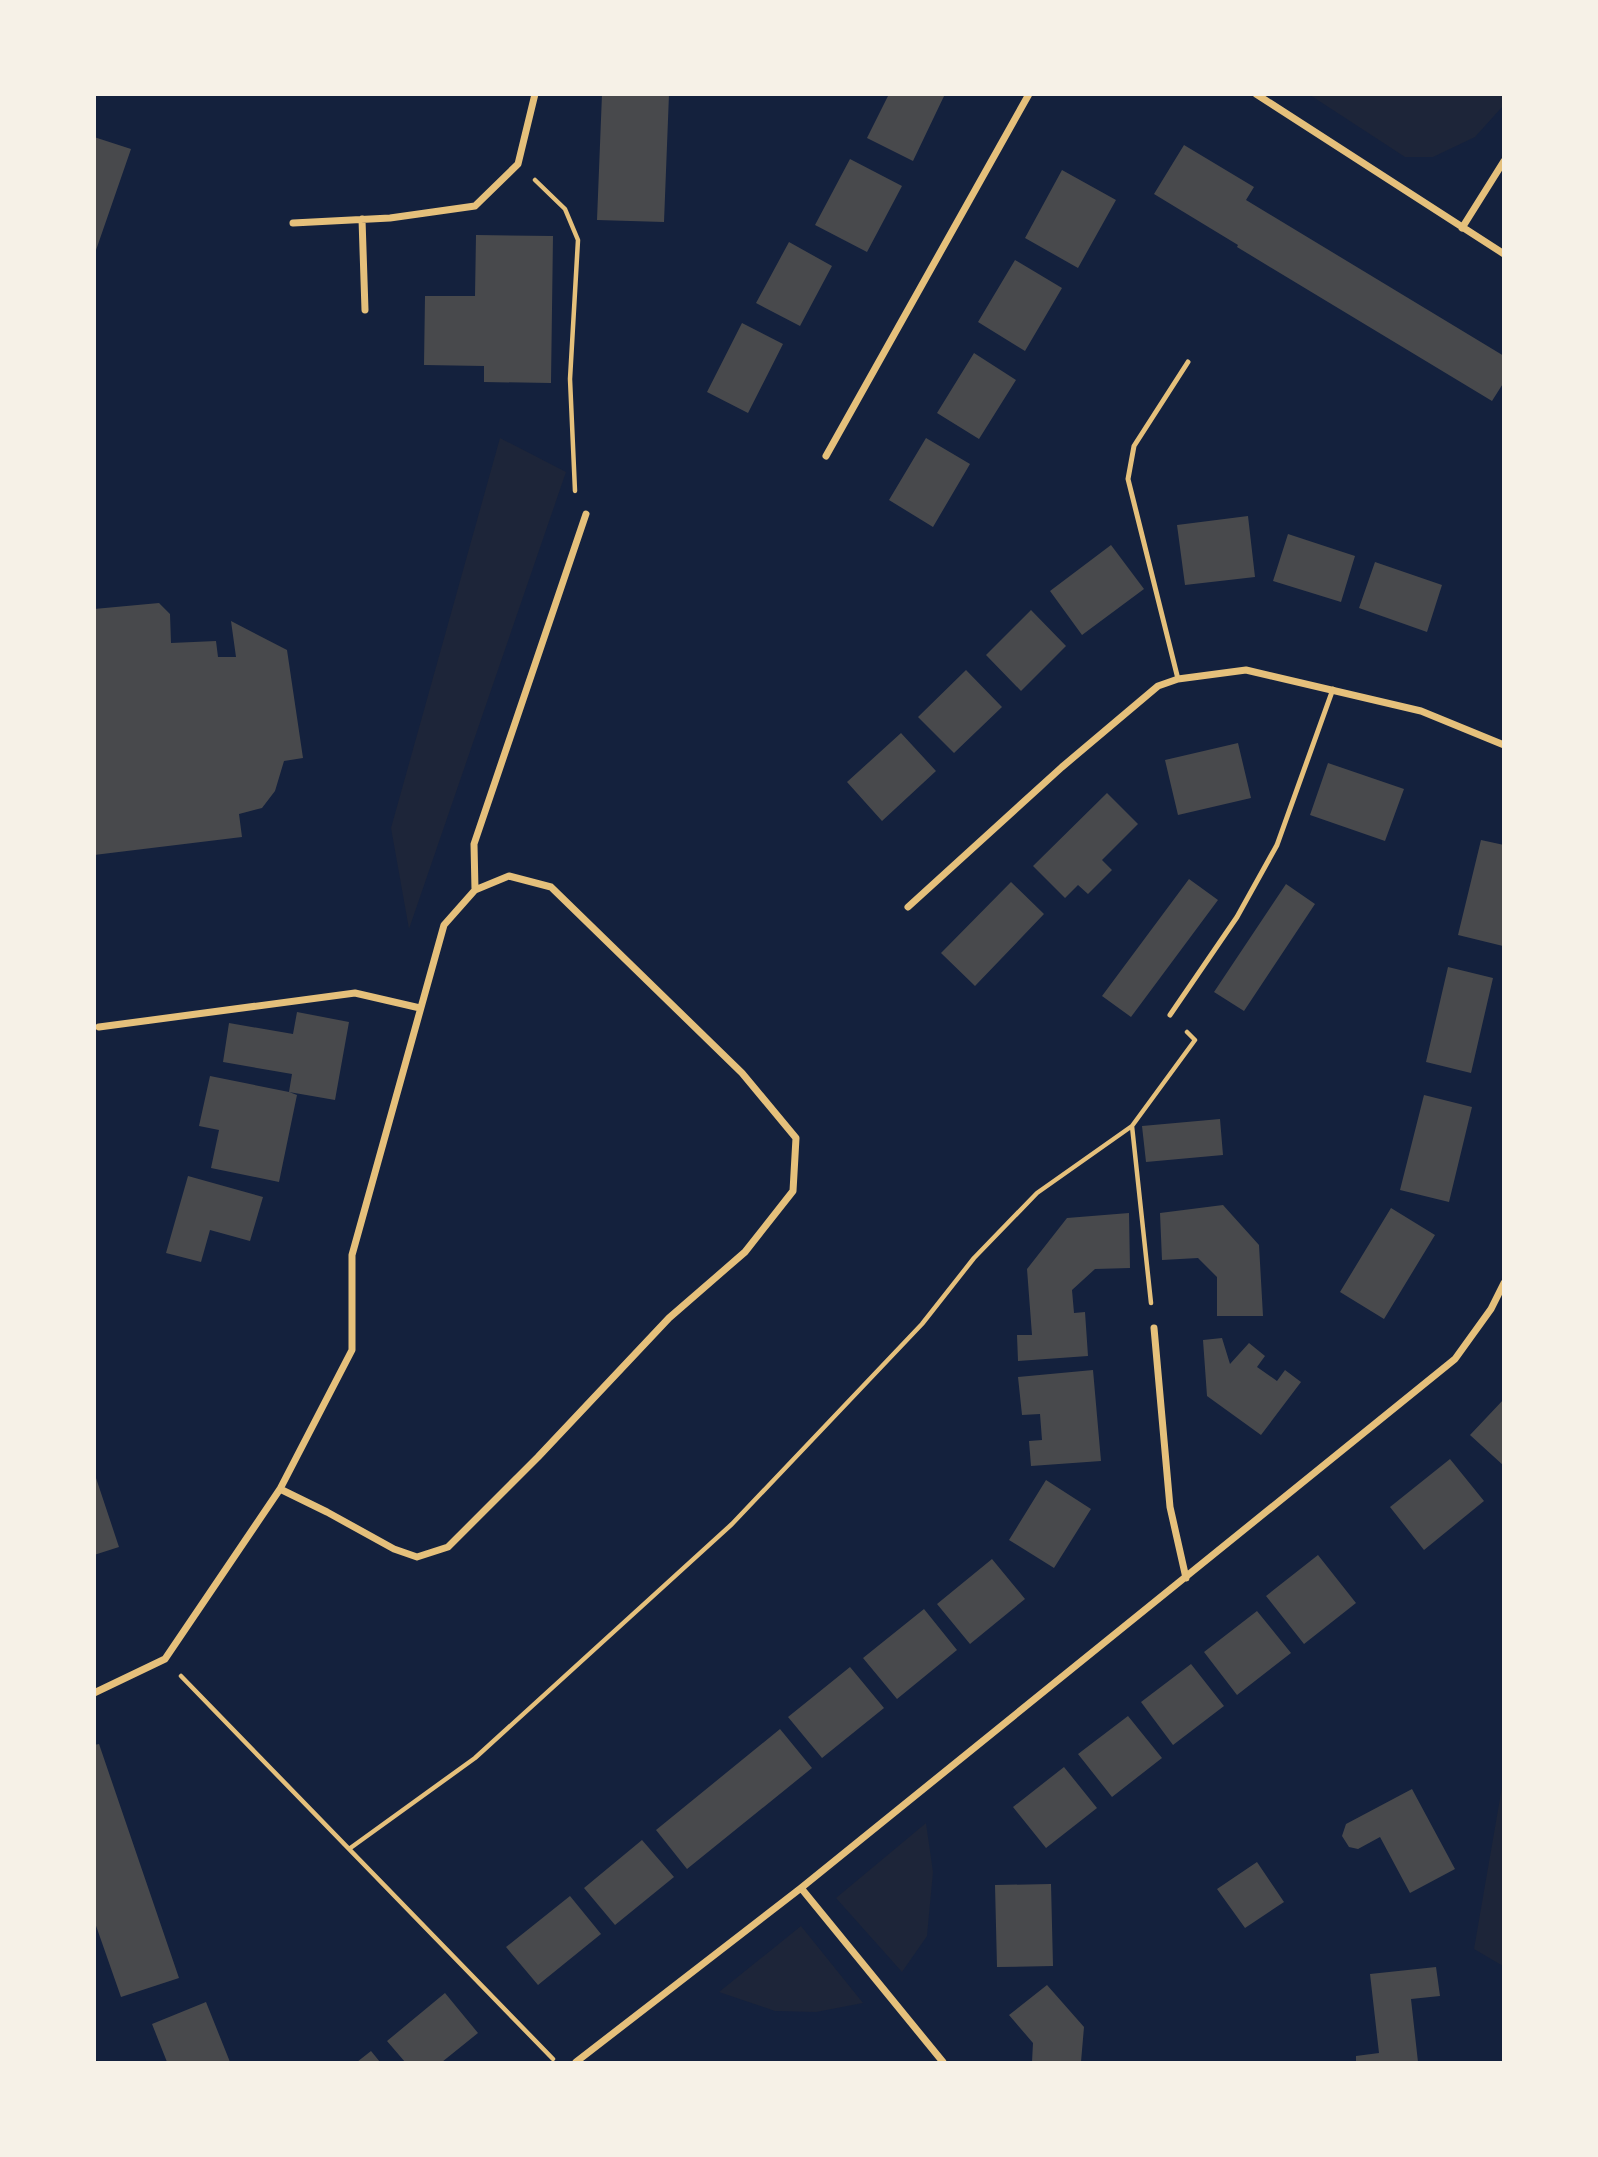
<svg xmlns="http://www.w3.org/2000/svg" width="1598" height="2157" viewBox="0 0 1598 2157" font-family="Overpass,sans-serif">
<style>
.green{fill:#1d2539}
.building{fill:#48494c}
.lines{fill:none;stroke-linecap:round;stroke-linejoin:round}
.path{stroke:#e5c07b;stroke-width:4.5}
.service{stroke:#e5c07b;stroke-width:5}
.minor{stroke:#e5c07b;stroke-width:7}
</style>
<rect width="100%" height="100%" fill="#14213d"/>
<path class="green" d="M 1310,95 L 1503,95 L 1503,106 L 1475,137 L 1433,157 L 1405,157 Z
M 500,438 L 566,472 L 409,929 L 391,828 Z
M 1503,1781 L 1503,1966 L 1474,1949 Z
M 926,1823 L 933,1872 L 927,1936 L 902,1972 L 836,1898 Z
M 801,1926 L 863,2003 L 816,2012 L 775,2011 L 719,1992 Z"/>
<path class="building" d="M 602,94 L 669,94 L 664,222 L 597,220 Z
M 889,94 L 945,94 L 913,161 L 867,138 Z
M 94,137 L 131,149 L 95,253 L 94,253 Z
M 1184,145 L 1254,187 L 1246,200 L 1504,356 L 1504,382 L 1492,401 L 1237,247 L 1238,245 L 1154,194 Z
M 850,159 L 902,186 L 867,252 L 815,225 Z
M 1062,170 L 1116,200 L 1078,268 L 1025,238 Z
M 476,235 L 553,236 L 551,383 L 484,382 L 484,366 L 424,365 L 425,296 L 475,296 Z
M 789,242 L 832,266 L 800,326 L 756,303 Z
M 1015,260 L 1062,288 L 1025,351 L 978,322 Z
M 742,323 L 783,344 L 748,413 L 707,392 Z
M 974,353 L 1016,380 L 979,439 L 937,413 Z
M 926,438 L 970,464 L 933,527 L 889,500 Z
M 1248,516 L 1255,577 L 1185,585 L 1177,525 Z
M 1288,534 L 1355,556 L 1341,602 L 1273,581 Z
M 1111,545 L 1144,589 L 1082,635 L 1050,591 Z
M 1375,562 L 1442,585 L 1427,632 L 1359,608 Z
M 159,603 L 170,614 L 171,643 L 216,641 L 218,657 L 236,657 L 231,621 L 287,650 L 303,758 L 284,761 L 275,791 L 262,808 L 239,814 L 242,837 L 94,855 L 94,609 Z
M 1031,610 L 1066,646 L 1021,691 L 986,655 Z
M 966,670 L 1002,707 L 954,753 L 918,717 Z
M 901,733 L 936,771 L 882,821 L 847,782 Z
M 1238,743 L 1251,798 L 1178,815 L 1165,760 Z
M 1328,763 L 1404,789 L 1385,841 L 1310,815 Z
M 1107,793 L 1138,824 L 1102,860 L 1112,870 L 1088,894 L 1078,885 L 1065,898 L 1033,866 Z
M 1481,840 L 1504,845 L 1503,946 L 1458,935 Z
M 1189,879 L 1218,900 L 1131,1017 L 1102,996 Z
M 1011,882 L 1044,914 L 975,986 L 941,953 Z
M 1286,884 L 1315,904 L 1244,1011 L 1214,992 Z
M 1448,967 L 1493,978 L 1471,1073 L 1426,1062 Z
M 297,1012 L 349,1022 L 335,1100 L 289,1092 L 297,1095 L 279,1182 L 211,1168 L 219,1130 L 199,1126 L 210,1076 L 289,1092 L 292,1074 L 223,1062 L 229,1023 L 293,1034 Z
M 1424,1095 L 1472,1107 L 1449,1202 L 1400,1190 Z
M 1220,1119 L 1223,1155 L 1146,1162 L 1142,1126 Z
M 188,1176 L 263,1197 L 250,1241 L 210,1230 L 201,1262 L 166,1253 Z
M 1223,1205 L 1259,1245 L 1263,1316 L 1217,1316 L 1217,1277 L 1198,1258 L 1162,1260 L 1160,1213 Z
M 1391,1208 L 1435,1235 L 1384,1319 L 1340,1292 Z
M 1129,1213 L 1130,1268 L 1095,1269 L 1072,1290 L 1074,1313 L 1085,1312 L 1088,1356 L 1018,1361 L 1017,1335 L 1032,1335 L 1027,1269 L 1067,1218 Z
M 1222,1338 L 1230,1364 L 1249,1343 L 1265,1356 L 1257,1367 L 1277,1381 L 1285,1370 L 1301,1382 L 1261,1435 L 1207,1396 L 1203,1340 Z
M 1093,1370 L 1101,1461 L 1031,1466 L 1029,1441 L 1042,1440 L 1040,1414 L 1022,1415 L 1018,1377 Z
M 1504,1399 L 1504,1466 L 1470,1435 Z
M 1450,1459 L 1484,1501 L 1424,1550 L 1390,1507 Z
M 94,1472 L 119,1547 L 94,1555 Z
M 1046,1480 L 1091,1509 L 1054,1568 L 1009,1540 Z
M 1318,1555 L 1356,1603 L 1304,1644 L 1266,1596 Z
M 992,1559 L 1025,1599 L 970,1644 L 937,1604 Z
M 924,1609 L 957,1650 L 897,1699 L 863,1658 Z
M 1257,1611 L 1291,1653 L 1237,1695 L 1204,1652 Z
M 1191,1664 L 1224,1706 L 1173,1745 L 1141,1702 Z
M 850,1667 L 884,1708 L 822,1758 L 788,1717 Z
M 1128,1716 L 1162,1758 L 1112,1797 L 1078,1754 Z
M 780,1729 L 812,1768 L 687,1869 L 656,1830 Z
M 99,1744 L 179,1978 L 121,1997 L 94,1920 L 94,1745 Z
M 1064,1767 L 1097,1808 L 1046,1848 L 1013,1807 Z
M 1412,1789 L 1455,1869 L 1410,1893 L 1380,1837 L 1358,1849 L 1349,1847 L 1342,1836 L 1346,1824 Z
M 642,1840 L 674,1877 L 615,1925 L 584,1888 Z
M 1257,1862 L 1284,1902 L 1245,1928 L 1217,1889 Z
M 1051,1884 L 1053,1966 L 997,1967 L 995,1885 Z
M 570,1896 L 601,1934 L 538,1985 L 506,1947 Z
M 1436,1967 L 1440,1996 L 1411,1999 L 1418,2062 L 1356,2062 L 1356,2056 L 1379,2053 L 1370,1974 Z
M 1047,1985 L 1084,2027 L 1081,2062 L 1032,2062 L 1033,2043 L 1009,2015 Z
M 445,1993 L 478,2033 L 442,2062 L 405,2062 L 387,2041 Z
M 206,2002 L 230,2062 L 167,2062 L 152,2024 Z
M 371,2051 L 380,2062 L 357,2062 Z"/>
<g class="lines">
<path class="path" d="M 535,180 L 565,209 L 578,240 L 570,379 L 575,491
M 1151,1303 L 1132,1126 L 1195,1040 L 1187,1032
M 181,1676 L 553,2059
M 349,1849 L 475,1758 L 732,1524 L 922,1324 L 974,1258 L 1037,1193 L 1132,1126"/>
<path class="service" d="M 1178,679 L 1128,479 L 1134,446 L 1188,362
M 1170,1015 L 1237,917 L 1277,845 L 1333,689"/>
<path class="minor" d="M 1256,94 L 1504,254
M 362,219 L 365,310
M 293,223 L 390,218 L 475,206 L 518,164 L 535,94
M 1462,228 L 1504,161
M 826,456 L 1029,94
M 908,907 L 1062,767 L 1158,686 L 1178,679 L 1246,670 L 1421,711 L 1504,745
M 99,1027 L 355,993 L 420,1008
M 1154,1328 L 1170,1507 L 1186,1578
M 280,1489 L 327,1512 L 394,1549 L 417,1557 L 448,1547 L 538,1457 L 669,1318 L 745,1252 L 793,1191 L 796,1138 L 742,1073 L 551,887 L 509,876 L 475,890
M 94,1693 L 165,1659 L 280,1489 L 352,1350 L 352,1255 L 444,925 L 475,890 L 474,844 L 586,514
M 801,1888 L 943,2062
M 576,2062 L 801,1888 L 1455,1359 L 1491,1309 L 1504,1283"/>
</g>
<rect width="1598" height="2157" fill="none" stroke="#f6f1e7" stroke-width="192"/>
</svg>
